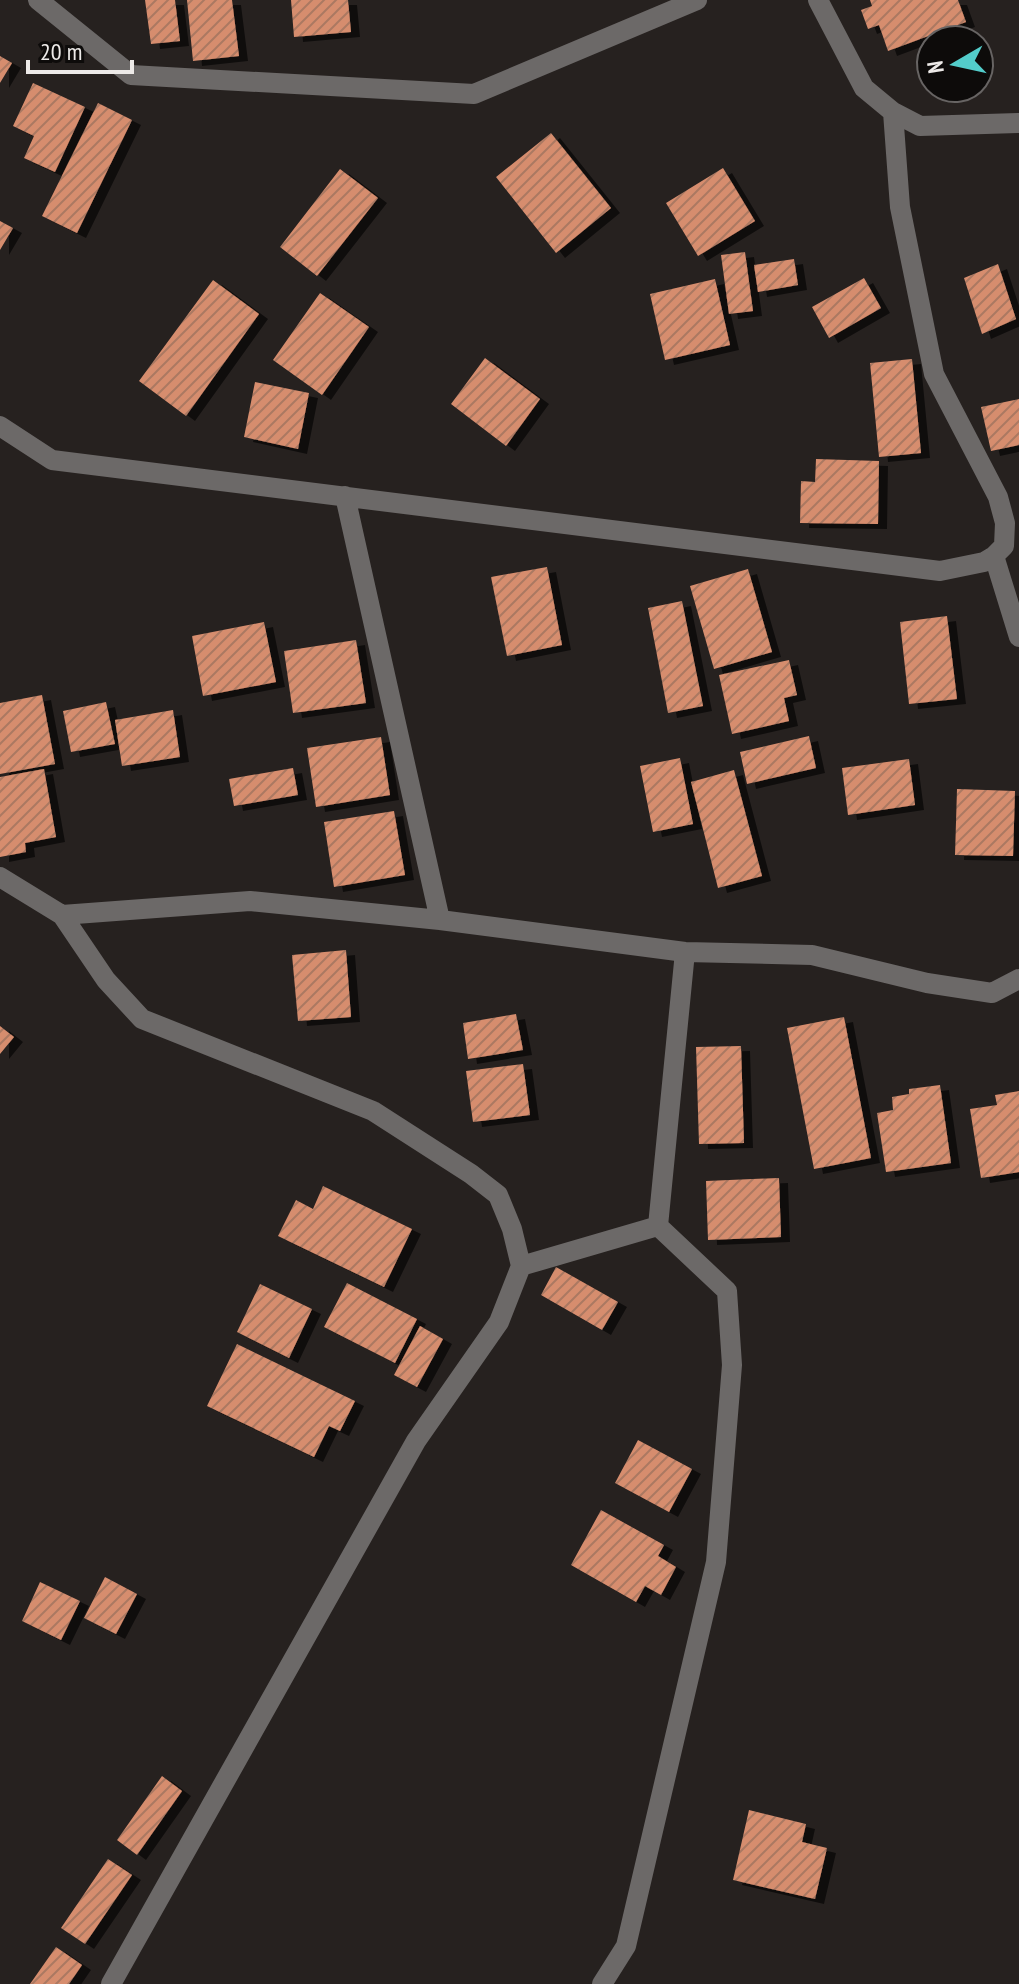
<svg xmlns="http://www.w3.org/2000/svg" width="1019" height="1984" viewBox="0 0 1019 1984" font-family="'PT Sans Narrow',sans-serif">
<style>
.building{fill:url(#building-hatch);filter:url(#shadow)}
.lines{fill:none;stroke-linecap:round;stroke-linejoin:round}
.street{stroke:#6c6968;stroke-width:20}
</style>
<defs>
<pattern id="building-hatch" width="6" height="6" patternUnits="userSpaceOnUse" patternTransform="scale(2)"><rect width="6" height="6" fill="#d68d6e"/><path d="M-1 1l2-2M0 6l6-6M5 7l2-2" fill="none" stroke="#ab7862"/></pattern>
<filter id="shadow"><feDropShadow dx="9" dy="5" stdDeviation="0" flood-color="#0009"/></filter>
</defs>
<rect width="100%" height="100%" fill="#26211f"/>
<path class="building" d="M 145,0 L 175,0 L 180,41 L 151,44 Z
M 187,0 L 232,0 L 239,56 L 193,61 Z
M 291,0 L 348,0 L 351,32 L 294,37 Z
M 870,0 L 958,0 L 966,22 L 888,51 L 879,25 L 868,29 L 861,10 L 872,6 Z
M 0,56 L 12,63 L 0,83 Z
M 33,83 L 85,107 L 55,172 L 24,158 L 34,136 L 13,126 Z
M 98,103 L 132,120 L 77,233 L 42,216 Z
M 551,133 L 611,208 L 556,253 L 496,177 Z
M 723,168 L 755,221 L 698,256 L 666,203 Z
M 340,169 L 378,198 L 317,276 L 280,247 Z
M 0,221 L 13,228 L 0,250 Z
M 745,252 L 753,311 L 729,314 L 721,255 Z
M 794,259 L 798,285 L 758,292 L 754,265 Z
M 998,264 L 1016,319 L 982,334 L 964,278 Z
M 864,278 L 881,308 L 829,338 L 812,307 Z
M 715,279 L 730,345 L 665,360 L 650,294 Z
M 213,280 L 259,314 L 186,416 L 139,381 Z
M 320,293 L 369,327 L 322,395 L 273,360 Z
M 485,358 L 540,399 L 506,446 L 451,404 Z
M 912,359 L 921,453 L 879,457 L 870,363 Z
M 255,382 L 309,393 L 298,449 L 244,437 Z
M 1019,399 L 1019,445 L 991,451 L 981,407 Z
M 816,459 L 879,461 L 878,524 L 800,523 L 801,481 L 815,482 Z
M 547,567 L 562,645 L 507,656 L 491,577 Z
M 748,569 L 772,652 L 714,669 L 690,586 Z
M 682,601 L 703,706 L 668,713 L 648,608 Z
M 947,616 L 957,699 L 909,704 L 900,622 Z
M 264,622 L 276,682 L 203,696 L 192,636 Z
M 356,640 L 366,703 L 293,713 L 284,651 Z
M 789,660 L 797,695 L 784,698 L 789,721 L 732,734 L 719,675 Z
M 42,695 L 55,764 L 0,774 L 0,703 Z
M 106,702 L 115,744 L 71,752 L 63,711 Z
M 173,710 L 180,757 L 122,766 L 115,720 Z
M 809,736 L 816,768 L 747,784 L 740,752 Z
M 381,737 L 390,795 L 316,807 L 307,748 Z
M 680,758 L 693,824 L 653,832 L 640,766 Z
M 909,759 L 915,805 L 848,815 L 842,768 Z
M 293,768 L 298,795 L 234,806 L 229,779 Z
M 44,769 L 56,837 L 25,843 L 26,852 L 0,857 L 0,777 Z
M 734,770 L 762,876 L 718,888 L 691,782 Z
M 957,789 L 1015,791 L 1013,856 L 955,855 Z
M 394,811 L 405,875 L 334,887 L 324,822 Z
M 346,950 L 351,1017 L 298,1021 L 292,955 Z
M 516,1014 L 523,1050 L 468,1059 L 463,1023 Z
M 844,1017 L 871,1158 L 814,1169 L 787,1028 Z
M 0,1026 L 14,1037 L 0,1054 Z
M 741,1046 L 744,1143 L 699,1144 L 696,1047 Z
M 523,1064 L 530,1115 L 473,1122 L 466,1071 Z
M 940,1085 L 951,1163 L 886,1172 L 877,1113 L 893,1110 L 892,1097 L 909,1094 L 909,1089 Z
M 1019,1091 L 1019,1172 L 981,1178 L 970,1109 L 997,1105 L 995,1095 Z
M 779,1178 L 781,1237 L 708,1240 L 706,1181 Z
M 323,1186 L 412,1229 L 384,1287 L 278,1236 L 296,1200 L 313,1209 Z
M 556,1267 L 618,1302 L 602,1330 L 541,1295 Z
M 347,1283 L 417,1319 L 395,1363 L 324,1327 Z
M 260,1284 L 312,1309 L 289,1358 L 237,1332 Z
M 420,1326 L 443,1339 L 417,1387 L 394,1375 Z
M 237,1344 L 355,1401 L 340,1431 L 329,1426 L 314,1457 L 207,1406 Z
M 638,1440 L 692,1469 L 669,1512 L 615,1483 Z
M 601,1510 L 664,1545 L 658,1556 L 676,1567 L 661,1595 L 645,1586 L 636,1602 L 571,1565 Z
M 105,1577 L 137,1594 L 116,1634 L 84,1618 Z
M 40,1582 L 80,1601 L 61,1640 L 22,1621 Z
M 162,1776 L 182,1791 L 137,1855 L 117,1840 Z
M 749,1810 L 806,1824 L 802,1842 L 827,1848 L 815,1899 L 733,1880 Z
M 108,1859 L 132,1875 L 85,1944 L 61,1928 Z
M 56,1947 L 82,1965 L 69,1984 L 30,1984 Z"/>
<g class="lines">
<path class="street" d="M 38,0 L 131,75 L 474,94 L 697,0
M 818,0 L 864,88 L 893,112 L 920,126 L 1019,123
M 0,426 L 52,460 L 940,571 L 984,562 L 994,556 L 1004,546 L 1005,523 L 998,497 L 934,374 L 900,207 L 893,112
M 345,496 L 440,920
M 994,556 L 1019,637
M 0,877 L 62,915 L 106,980 L 142,1019 L 373,1111 L 471,1174 L 498,1195 L 512,1229 L 521,1266 L 499,1322 L 416,1441 L 111,1984
M 62,915 L 250,901 L 440,920 L 685,952 L 812,955 L 927,983 L 992,993 L 1019,979
M 521,1266 L 658,1226 L 685,952
M 602,1984 L 626,1946 L 716,1562 L 732,1365 L 727,1291 L 658,1226"/>
</g>
<g transform="translate(955 64) rotate(261)"><circle r="38" fill="#0d0b0a" stroke="#676463" stroke-width="2"/>
<path d="M0-6L14 30L0 20L-14 30Z" fill="#53cdcb"/>
<text y="-12" font-size="22" font-weight="bold" text-anchor="middle" fill="#edeae8">N</text>
</g>
<path d="M28 60v12h104v-12" fill="none" stroke="#edeae8" stroke-width="4"/>
<text x="40" y="60" font-size="24" fill="#edeae8" stroke="#0d0b0a" stroke-width="6" paint-order="stroke">20 m</text>
</svg>
